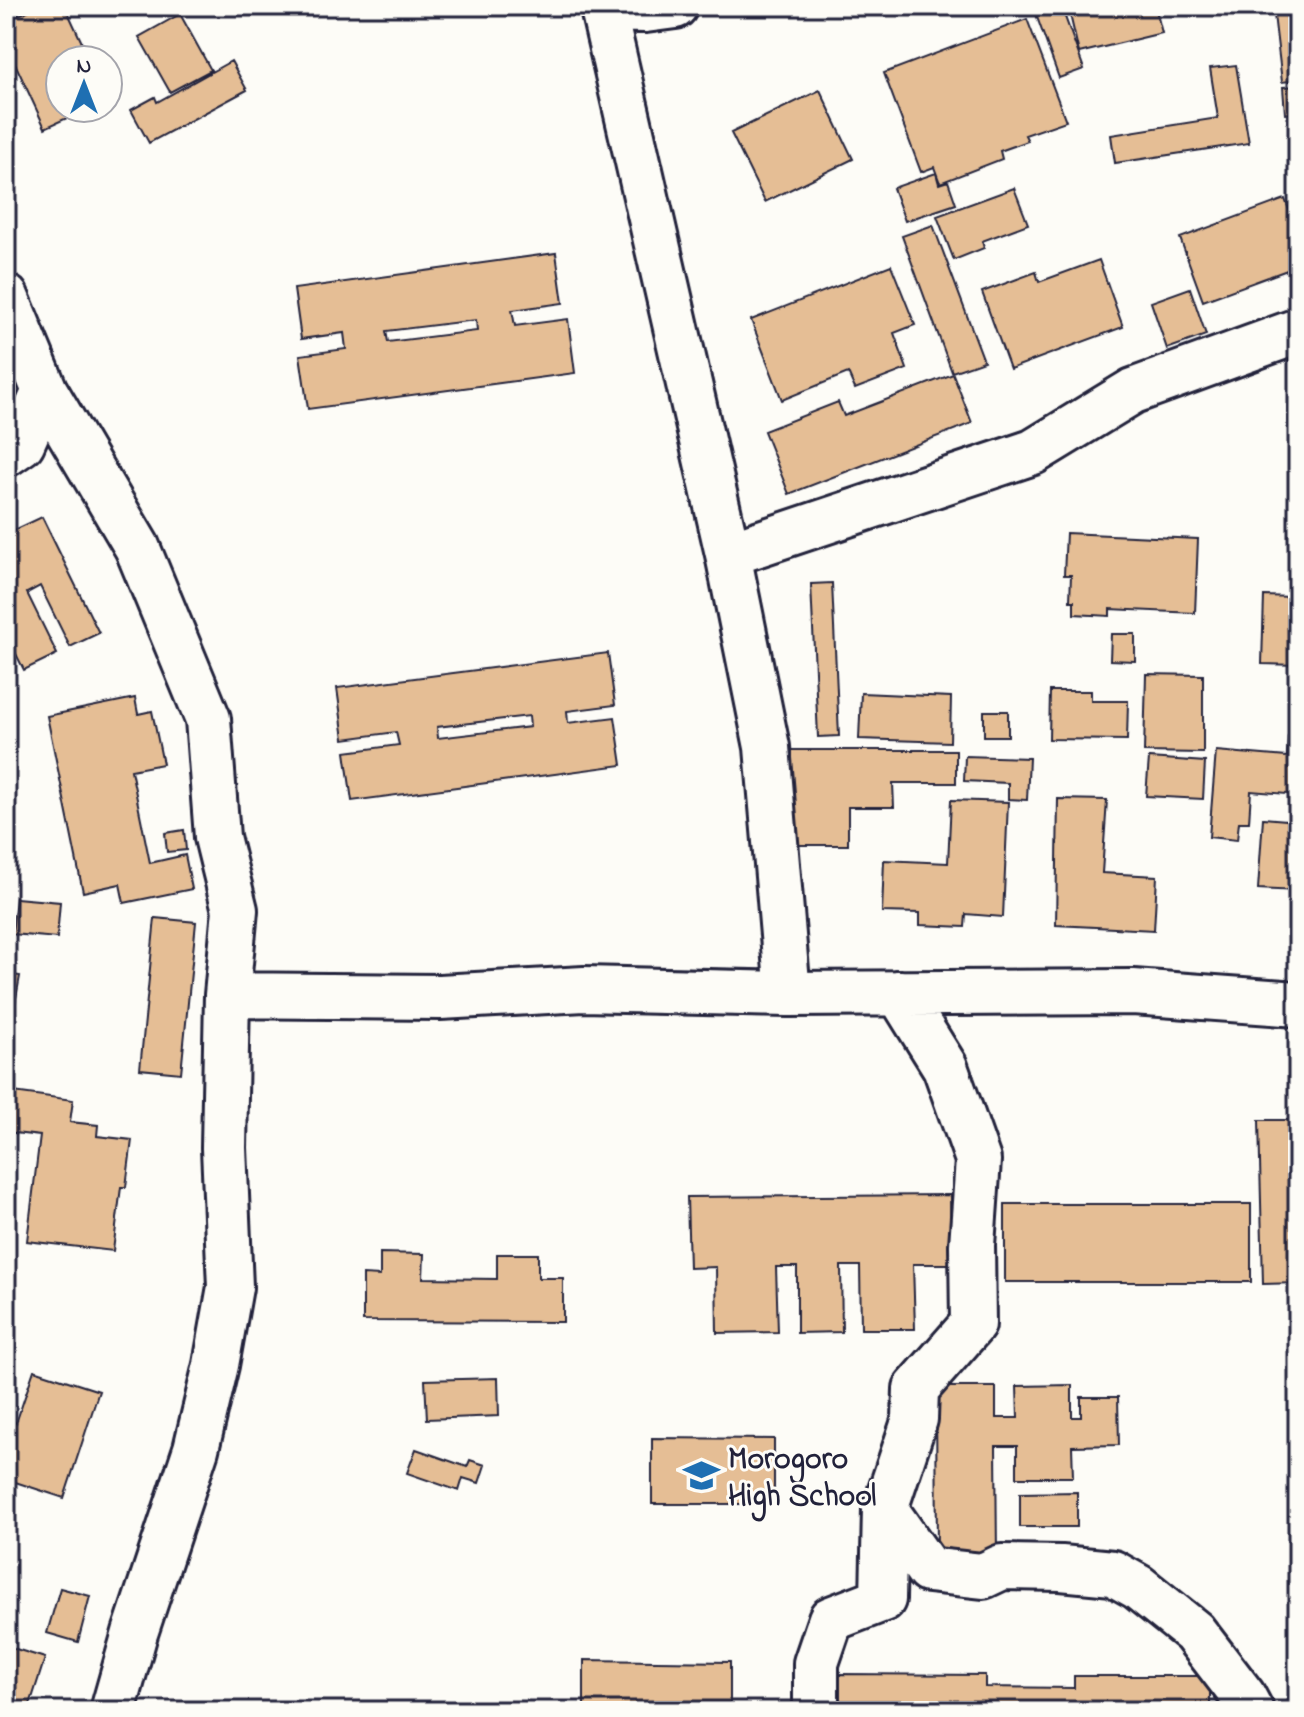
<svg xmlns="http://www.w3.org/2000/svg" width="1304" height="1717" viewBox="0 0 1304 1717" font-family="'Indie Flower',sans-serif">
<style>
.building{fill:#e5be95;stroke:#22223b;stroke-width:2;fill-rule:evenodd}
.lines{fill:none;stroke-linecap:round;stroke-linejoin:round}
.minor-casing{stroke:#22223b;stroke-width:50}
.minor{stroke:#fdfcf7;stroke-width:44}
.labels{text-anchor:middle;stroke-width:6;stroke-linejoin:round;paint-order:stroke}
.poi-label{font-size:32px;font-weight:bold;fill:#22223b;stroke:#fdfcf7;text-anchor:start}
</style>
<rect width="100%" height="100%" fill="#fdfcf7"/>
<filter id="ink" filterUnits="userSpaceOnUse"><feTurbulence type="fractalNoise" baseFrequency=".0125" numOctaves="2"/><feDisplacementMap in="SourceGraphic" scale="16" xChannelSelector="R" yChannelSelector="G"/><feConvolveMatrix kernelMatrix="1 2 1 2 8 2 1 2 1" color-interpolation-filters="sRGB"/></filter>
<g filter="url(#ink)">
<path class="building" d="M 38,6 L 65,6 L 90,60 L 60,60 L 60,108 L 89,108 L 45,128 L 6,44 L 6,21 Z
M 1033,6 L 1061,6 L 1084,69 L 1059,78 Z
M 1068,6 L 1155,6 L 1162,33 L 1079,53 Z
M 1273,6 L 1298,6 L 1298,80 L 1282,82 Z
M 180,14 L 211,70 L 170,92 L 139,37 Z
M 1027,19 L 1066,121 L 1025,135 L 1028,141 L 1000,151 L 1002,159 L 940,183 L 934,167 L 921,172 L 884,73 Z
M 231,61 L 247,90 L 149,143 L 131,110 L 155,97 L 157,102 Z
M 1236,65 L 1249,143 L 1115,163 L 1111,135 L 1218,118 L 1210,68 Z
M 1298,86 L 1298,121 L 1295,122 L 1294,113 L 1285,114 L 1283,87 Z
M 820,90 L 853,159 L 765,202 L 731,133 Z
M 936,173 L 939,184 L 948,181 L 956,204 L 905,221 L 893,188 Z
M 1014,188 L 1028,224 L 982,241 L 984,248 L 954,260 L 937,216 Z
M 1285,199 L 1298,233 L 1298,266 L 1203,301 L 1180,238 Z
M 933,225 L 984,361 L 952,372 L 902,236 Z
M 556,253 L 563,303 L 512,310 L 515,326 L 568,319 L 575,373 L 308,409 L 300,355 L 346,349 L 344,333 L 301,339 L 294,289 ZM 476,320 L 477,331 L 388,342 L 386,331 Z
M 1099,260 L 1123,327 L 1010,369 L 982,292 L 1036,272 L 1039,282 Z
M 891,265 L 915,325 L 894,333 L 907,369 L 855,389 L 848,373 L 782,400 L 751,320 Z
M 1190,288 L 1206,335 L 1167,349 L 1151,302 Z
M 953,374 L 972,423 L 789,494 L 764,431 L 838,402 L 844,416 Z
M 42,517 L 99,633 L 70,647 L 40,586 L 27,593 L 57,654 L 24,670 L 6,634 L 6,534 Z
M 1066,533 L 1198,539 L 1195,613 L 1110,609 L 1110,616 L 1074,614 L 1074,601 L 1070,601 L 1071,575 L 1064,575 Z
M 832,583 L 839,736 L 818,737 L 811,584 Z
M 1293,587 L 1298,587 L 1298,665 L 1262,664 L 1264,596 L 1292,597 Z
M 1111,634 L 1135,634 L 1135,661 L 1110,660 Z
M 608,653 L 615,705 L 567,711 L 568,723 L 615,717 L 622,765 L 352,801 L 345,752 L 399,745 L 396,732 L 344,739 L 337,688 ZM 529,716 L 530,727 L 438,738 L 437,727 Z
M 1146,674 L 1203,675 L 1203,753 L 1144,752 Z
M 1050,691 L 1091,691 L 1091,701 L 1128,701 L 1127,740 L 1049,739 Z
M 861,693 L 951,697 L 950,742 L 859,739 Z
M 135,698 L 138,714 L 152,711 L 163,764 L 131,770 L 150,863 L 185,855 L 192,889 L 124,903 L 120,884 L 83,892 L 47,716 Z
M 984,711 L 1008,711 L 1008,736 L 984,736 Z
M 1288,736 L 1298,737 L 1298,757 L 1287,756 Z
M 792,750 L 956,750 L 956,783 L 893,783 L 894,807 L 848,807 L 848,845 L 792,845 Z
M 1216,751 L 1298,758 L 1298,795 L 1251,791 L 1249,822 L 1239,822 L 1237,840 L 1209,837 Z
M 965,756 L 1029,758 L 1027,800 L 1008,799 L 1008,783 L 964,781 Z
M 1149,758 L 1205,762 L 1203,799 L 1146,796 Z
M 1058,799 L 1107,800 L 1102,873 L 1157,876 L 1154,930 L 1056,925 Z
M 951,800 L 1008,802 L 1003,917 L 966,914 L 965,927 L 920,925 L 920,913 L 882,912 L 884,860 L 948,863 Z
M 1263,818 L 1298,821 L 1298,891 L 1258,889 Z
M 184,830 L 186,850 L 167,852 L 165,833 Z
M 16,898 L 60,902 L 57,938 L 12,934 Z
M 155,918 L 196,922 L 181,1073 L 140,1069 Z
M 6,974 L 20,976 L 11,1026 L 6,1025 Z
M 6,1091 L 73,1100 L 70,1122 L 98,1125 L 97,1136 L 132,1140 L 126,1187 L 121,1187 L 113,1251 L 27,1241 L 40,1136 L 6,1132 Z
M 1259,1120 L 1298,1120 L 1298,1283 L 1263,1284 Z
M 950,1195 L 951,1264 L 913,1264 L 915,1329 L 861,1329 L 860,1266 L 841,1266 L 842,1332 L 797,1333 L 797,1267 L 776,1267 L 778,1332 L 717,1333 L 716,1267 L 689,1268 L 687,1197 Z
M 1005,1204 L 1251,1204 L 1251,1282 L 1005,1282 Z
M 380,1253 L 424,1254 L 423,1278 L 497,1279 L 497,1254 L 538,1254 L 538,1278 L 563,1278 L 563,1322 L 363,1321 L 363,1275 L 380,1276 Z
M 34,1370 L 99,1391 L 64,1498 L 6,1479 L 6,1419 L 16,1423 Z
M 498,1378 L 499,1416 L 427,1419 L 425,1380 Z
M 1072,1385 L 1072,1417 L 1081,1417 L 1081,1397 L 1118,1397 L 1119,1445 L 1072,1446 L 1073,1477 L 1017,1477 L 1017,1446 L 996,1446 L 997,1558 L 937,1559 L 936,1387 L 996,1387 L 996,1418 L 1018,1418 L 1017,1386 Z
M 652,1438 L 774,1439 L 774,1504 L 652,1504 Z
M 416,1449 L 467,1467 L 470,1460 L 485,1465 L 479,1483 L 463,1478 L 459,1491 L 407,1473 Z
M 1077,1492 L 1077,1527 L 1020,1527 L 1020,1493 Z
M 60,1588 L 90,1596 L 78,1642 L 47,1633 Z
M 6,1646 L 45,1658 L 28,1711 L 6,1711 Z
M 584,1660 L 730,1662 L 730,1711 L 584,1711 Z
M 839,1674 L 985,1675 L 985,1687 L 1074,1688 L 1074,1676 L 1210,1676 L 1210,1711 L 839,1711 Z"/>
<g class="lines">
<defs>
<path id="minor" d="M 602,6 L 603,9 L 645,10 L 675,6
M 603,9 L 728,554 L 767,747 L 788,994
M 6,297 L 45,391 L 137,547 L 208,719 L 217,837 L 235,910 L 227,995 L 224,1148 L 230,1287 L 216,1365 L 196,1449 L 135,1633 L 113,1711
M 6,454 L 22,443 L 45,391
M 728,554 L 1033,452 L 1133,391 L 1298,331
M 227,995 L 440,997 L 584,989 L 788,994 L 1133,992 L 1298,1004
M 885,1509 L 928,1570 L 983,1576 L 1002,1567 L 1061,1568 L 1113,1573 L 1138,1587 L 1194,1632 L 1243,1696 L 1251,1711
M 816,1711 L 816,1663 L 831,1619 L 883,1599 L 885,1509 L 915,1419 L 916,1389 L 973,1324 L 972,1245 L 978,1160 L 945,1067 L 899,993"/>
</defs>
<use href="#minor" class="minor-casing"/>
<use href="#minor" class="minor"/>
</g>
</g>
<defs>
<symbol id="school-bare" viewBox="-9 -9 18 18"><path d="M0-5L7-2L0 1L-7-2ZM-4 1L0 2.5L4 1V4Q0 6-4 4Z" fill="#1f6fb2" stroke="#fdfcf7" stroke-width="2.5" paint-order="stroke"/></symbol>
</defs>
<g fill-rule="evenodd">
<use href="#school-bare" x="676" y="1450" width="51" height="51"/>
</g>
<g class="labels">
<g class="poi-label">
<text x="728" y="1468">Morogoro<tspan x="728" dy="37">High School</tspan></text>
</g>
</g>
<rect width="1304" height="1717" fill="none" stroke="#fdfcf7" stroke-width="32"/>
<rect x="16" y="16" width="1272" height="1685" fill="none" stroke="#22223b" stroke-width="3" filter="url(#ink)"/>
<g transform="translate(84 84)"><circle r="38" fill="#fdfcf7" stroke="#a5a5ac" stroke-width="2"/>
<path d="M0-6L14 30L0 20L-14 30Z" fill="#1f6fb2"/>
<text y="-12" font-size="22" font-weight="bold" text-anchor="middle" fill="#22223b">N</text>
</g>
</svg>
